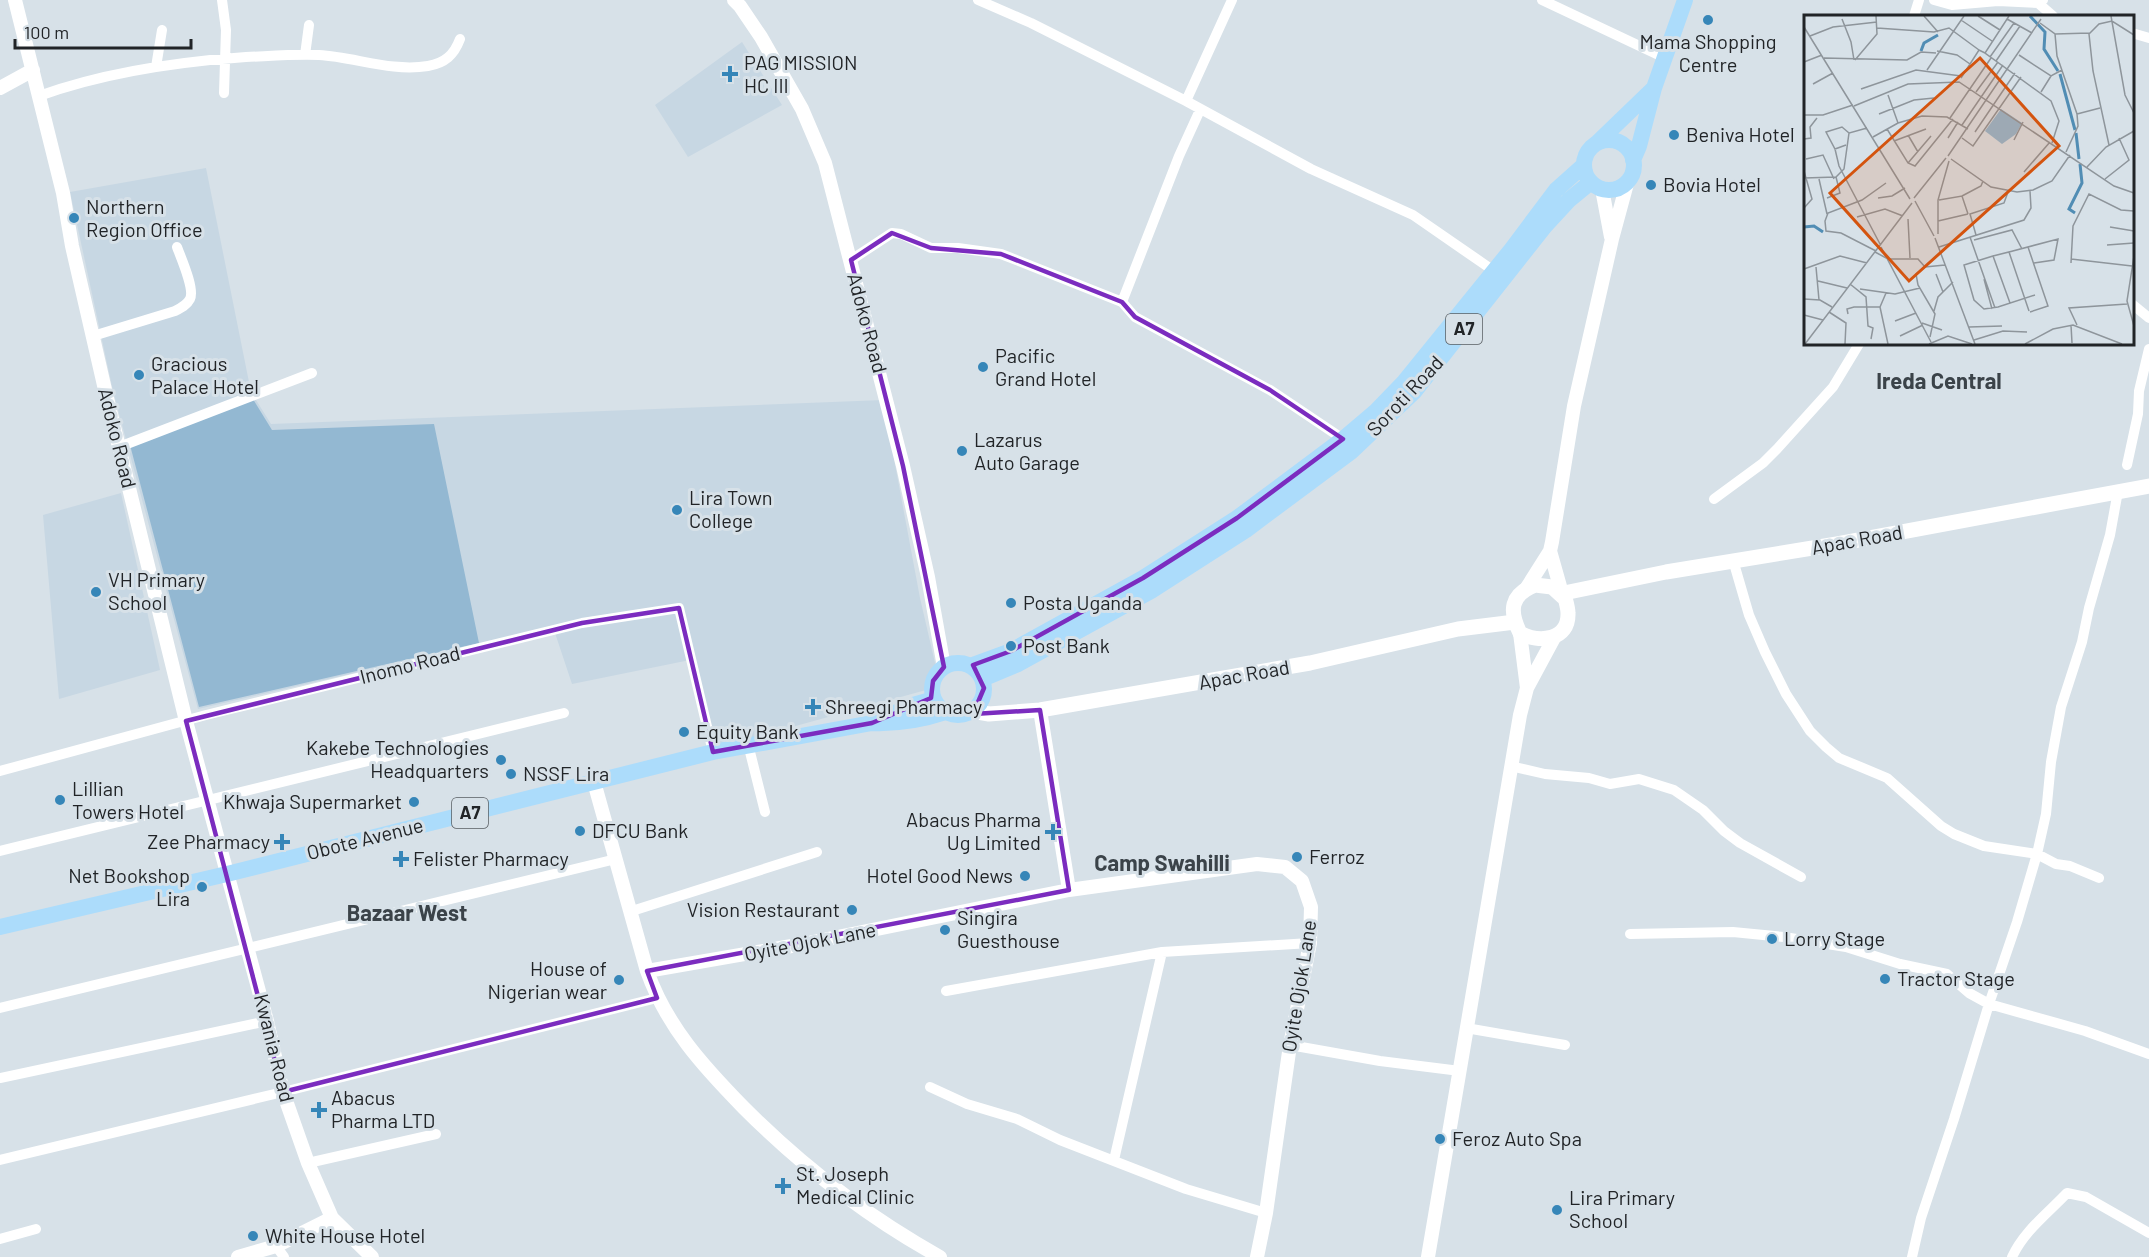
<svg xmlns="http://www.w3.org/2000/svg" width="2149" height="1257" viewBox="0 0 2149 1257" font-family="Barlow,sans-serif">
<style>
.built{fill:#c7d7e3}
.green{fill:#93b8d2}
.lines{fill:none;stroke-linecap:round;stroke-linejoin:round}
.minor{stroke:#fff;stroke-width:10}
.tertiary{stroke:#fff;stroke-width:14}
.secondary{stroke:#fff;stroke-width:15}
.primary{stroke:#acdcfb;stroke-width:16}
.marked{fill:none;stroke:#7b2cbf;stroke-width:4.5;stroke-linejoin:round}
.poi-dot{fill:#3686b8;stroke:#d7e1e8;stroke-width:2}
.labels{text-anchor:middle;stroke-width:6;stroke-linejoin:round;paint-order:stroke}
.shield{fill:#d7e1e8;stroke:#585d61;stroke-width:1.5}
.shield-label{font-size:18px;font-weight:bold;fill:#212427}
.poi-label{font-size:20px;fill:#212427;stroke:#d7e1e8;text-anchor:start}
.street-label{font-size:20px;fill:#212427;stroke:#d7e1e8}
.quarter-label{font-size:22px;font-weight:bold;fill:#3b4349;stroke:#d7e1e8}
.inset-river{fill:none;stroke:#518db4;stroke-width:3}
.inset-road{fill:none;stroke:#8e959b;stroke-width:1.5}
.view{fill:#d4540f;fill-opacity:0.15;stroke:#d4540f;stroke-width:3}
.inset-edge{fill:none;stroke:#212427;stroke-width:3}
</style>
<rect width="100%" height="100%" fill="#d7e1e8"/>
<path class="built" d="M 742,42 L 782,105 L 688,157 L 655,105 Z
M 206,168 L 251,392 L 271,424 L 883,400 L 920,598 L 938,676 L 926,690 L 716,748 L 690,660 L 572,684 L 553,627 L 198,709 L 113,391 L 70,192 Z
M 121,493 L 160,670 L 59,699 L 43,515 Z"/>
<path class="green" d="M 253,399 L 272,430 L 434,424 L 479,643 L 199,707 L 130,445 Z"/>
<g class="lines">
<path class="minor" d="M 222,0 L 226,30 L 224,93
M 978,0 L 1031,23 L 1186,101 L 1232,0
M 1542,0 L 1665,58
M 1934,0 L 1952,5 L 1998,1 L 2038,3 L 2043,0
M 2038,3 L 2053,16
M 1914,16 L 1919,0
M 2132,33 L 2149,38
M 305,55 L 309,25
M 156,67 L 162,30
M 39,96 C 105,72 176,62 246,57 C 270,56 295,54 319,55 C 355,57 391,72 428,66 C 445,63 454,55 460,39
M 1186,101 L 1311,169 L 1413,215 L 1494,271
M 1200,110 L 1179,156 L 1122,302 L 1135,317 L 1270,390 L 1343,439
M 851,260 L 892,233 L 901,234 L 931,248 L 958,248 L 1001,254 L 1122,302
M 2132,304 L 2149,318
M 93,336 L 175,311 C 181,308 187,305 190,299 C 195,289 181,258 177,247
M 119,447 L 312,373
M 2127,465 L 2138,414 L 2139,391 L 2149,349
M 1714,499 L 1763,463 L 1777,449 L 1833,387 L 1859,344
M 1733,560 L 1749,615 L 1765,652 L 1786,694 L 1810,731 L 1826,747 L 1839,758 L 1887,778 L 1941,826 L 1954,834 L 1984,846 L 2037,854 L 2056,864 L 2070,866 L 2099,878
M 748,744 L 765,812
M 1510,766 L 1545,774 L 1589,778 L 1610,784 L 1639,779 L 1674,790 L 1703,810 L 1724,831 L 1740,843 L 1801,877
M 0,771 L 206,715 L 582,623 L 679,608 L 713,752
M 0,851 L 564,713
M 632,911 L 817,852
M 1630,934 L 1733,932 L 1784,937 L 1846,947 L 1900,964 L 1947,974 L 1969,993 L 1989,1004 L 2085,1031 L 2149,1054
M 946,991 L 1162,952 L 1310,943
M 0,1008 L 616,859
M 1466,1028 L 1565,1045
M 1290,1045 L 1380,1061 L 1460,1071
M 0,1078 L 267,1021
M 930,1087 L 967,1104 L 1017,1119 L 1060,1140 L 1186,1189 L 1266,1213
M 0,1160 L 283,1092 L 657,998
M 1114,1160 L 1162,952
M 308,1163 L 436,1134
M 0,1239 L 36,1229
M 276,1246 L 284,1257
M 1912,1257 L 1921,1218 L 1954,1119 L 1989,1004 L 2017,922 L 2037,854 L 2046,814 L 2051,762 L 2061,707 L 2082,642 L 2089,608 L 2110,535 L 2118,491
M 2012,1257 C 2024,1231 2047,1214 2067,1193 L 2086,1197 L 2149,1233"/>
<path class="tertiary" d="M 15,0 L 63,193 L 72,246 L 106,394 L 186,721 L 267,1021 L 283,1092 L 308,1163 L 332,1218 L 372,1257
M 734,0 L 740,6 L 761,37 L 802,109 L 825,163 L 903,466 L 928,577 L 944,667
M 0,88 L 33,70
M 1602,189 L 1611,237
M 1526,589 L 1550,551
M 1563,597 L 1550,551 L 1552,542 L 1574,406 L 1612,239 L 1628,180
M 1520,633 L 1527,688
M 1040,710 L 1069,890
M 594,782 L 647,971 C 667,1027 703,1066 744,1108 C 804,1168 866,1216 940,1257
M 647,971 L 803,944 L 1069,890 L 1257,864 L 1285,867 L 1302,881 L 1311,907 L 1310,943 L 1290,1045 L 1266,1213 L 1257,1257
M 238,1257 L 276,1246 L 332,1218
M 1428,1257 L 1520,715 L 1527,688 L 1555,636"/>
<path class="secondary" d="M 1535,585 L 1552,587 L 1563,597 L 1564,593 C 1565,599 1568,607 1568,613 C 1569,641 1539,643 1520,633 C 1509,611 1510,595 1535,585 Z
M 1564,593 L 1666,572 L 1837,544 L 2149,486
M 972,711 L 989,714 L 1040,710 L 1310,663 L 1458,629 L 1515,622"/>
<path class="primary" d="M1584 165a25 25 0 1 1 50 0a25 25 0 1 1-50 0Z
M 1598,142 L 1653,89
M 1633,160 L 1639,146 L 1654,88 L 1685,0
M932 689a26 26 0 1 1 52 0a26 26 0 1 1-52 0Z
M 970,666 L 1011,651 L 1143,578 L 1237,518 L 1343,439 L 1376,411 L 1404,382 L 1511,250 L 1556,190 L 1584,165
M 982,679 L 1018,664 L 1151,591 L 1246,530 L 1352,451 L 1414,392 L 1545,226 L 1569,200 L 1591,182
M 878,720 L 913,705 L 934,699
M 0,927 L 227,874 L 713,752 L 872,723 C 897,724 922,720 946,712"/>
</g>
<path class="marked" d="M 892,233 L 931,248 L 1001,254 L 1122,302 L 1135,317 L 1270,390 L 1343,439 L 1237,518 L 1143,578 L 1011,651 L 973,665 L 984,688 L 973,714 L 1040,710 L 1069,890 L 647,971 L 657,998 L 283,1092 L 186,721 L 582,623 L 679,608 L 713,752 L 872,723 L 931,698 L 933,681 L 944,667 L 903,466 L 851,260 Z"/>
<g class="poi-dot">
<circle cx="1708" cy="20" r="6"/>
<path d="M727 65h6v6h6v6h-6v6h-6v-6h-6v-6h6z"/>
<circle cx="1674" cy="135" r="6"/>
<circle cx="1651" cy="185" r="6"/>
<circle cx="74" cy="218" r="6"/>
<circle cx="983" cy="367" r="6"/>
<circle cx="139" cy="375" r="6"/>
<circle cx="962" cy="451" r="6"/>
<circle cx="677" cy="510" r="6"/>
<circle cx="96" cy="592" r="6"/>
<circle cx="1011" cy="603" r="6"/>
<circle cx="1011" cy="646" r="6"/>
<path d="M810 698h6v6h6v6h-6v6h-6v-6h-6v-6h6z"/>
<circle cx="684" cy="732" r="6"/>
<circle cx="501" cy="760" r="6"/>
<circle cx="511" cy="774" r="6"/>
<circle cx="60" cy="800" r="6"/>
<circle cx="414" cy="802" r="6"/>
<circle cx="580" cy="831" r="6"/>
<path d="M1050 823h6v6h6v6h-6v6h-6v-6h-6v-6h6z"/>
<path d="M279 833h6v6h6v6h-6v6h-6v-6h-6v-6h6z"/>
<circle cx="1297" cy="857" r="6"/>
<path d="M398 850h6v6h6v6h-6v6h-6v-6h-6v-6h6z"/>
<circle cx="1025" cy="876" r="6"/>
<circle cx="202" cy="887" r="6"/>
<circle cx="852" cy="910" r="6"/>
<circle cx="945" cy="930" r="6"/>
<circle cx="1772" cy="939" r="6"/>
<circle cx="1885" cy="979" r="6"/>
<circle cx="619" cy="980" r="6"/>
<path d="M316 1101h6v6h6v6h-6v6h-6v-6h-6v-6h6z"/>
<circle cx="1440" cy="1139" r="6"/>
<path d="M780 1177h6v6h6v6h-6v6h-6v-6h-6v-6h6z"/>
<circle cx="1557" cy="1210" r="6"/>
<circle cx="253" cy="1236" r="6"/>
</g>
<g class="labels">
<g class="shield">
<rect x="1446" y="314" width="36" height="30" rx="4.5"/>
<rect x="452" y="798" width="36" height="30" rx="4.5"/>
</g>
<g class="shield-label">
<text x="1464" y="335">A7</text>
<text x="470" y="819">A7</text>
</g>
<g class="poi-label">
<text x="1708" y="49" text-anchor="middle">Mama Shopping<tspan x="1708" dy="23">Centre</tspan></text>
<text x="744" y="70">PAG MISSION<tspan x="744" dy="23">HC III</tspan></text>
<text x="1686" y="142">Beniva Hotel</text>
<text x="1663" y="192">Bovia Hotel</text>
<text x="86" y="214">Northern<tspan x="86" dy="23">Region Office</tspan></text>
<text x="995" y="363">Pacific<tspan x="995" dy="23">Grand Hotel</tspan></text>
<text x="151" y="371">Gracious<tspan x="151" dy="23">Palace Hotel</tspan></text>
<text x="974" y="447">Lazarus<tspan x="974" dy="23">Auto Garage</tspan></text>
<text x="689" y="505">Lira Town<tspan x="689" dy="23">College</tspan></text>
<text x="108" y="587">VH Primary<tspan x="108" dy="23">School</tspan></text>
<text x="1023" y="610">Posta Uganda</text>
<text x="1023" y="653">Post Bank</text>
<text x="825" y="714">Shreegi Pharmacy</text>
<text x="696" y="739">Equity Bank</text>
<text x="489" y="755" text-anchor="end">Kakebe Technologies<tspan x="489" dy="23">Headquarters</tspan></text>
<text x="523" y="781">NSSF Lira</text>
<text x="72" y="796">Lillian<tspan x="72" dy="23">Towers Hotel</tspan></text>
<text x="402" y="809" text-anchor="end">Khwaja Supermarket</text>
<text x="1041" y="827" text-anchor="end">Abacus Pharma<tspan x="1041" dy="23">Ug Limited</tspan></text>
<text x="592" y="838">DFCU Bank</text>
<text x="270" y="849" text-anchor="end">Zee Pharmacy</text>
<text x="1309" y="864">Ferroz</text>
<text x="413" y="866">Felister Pharmacy</text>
<text x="190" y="883" text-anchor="end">Net Bookshop<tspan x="190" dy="23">Lira</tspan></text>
<text x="1013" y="883" text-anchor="end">Hotel Good News</text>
<text x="840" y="917" text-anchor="end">Vision Restaurant</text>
<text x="957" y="925">Singira<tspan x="957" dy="23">Guesthouse</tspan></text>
<text x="1784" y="946">Lorry Stage</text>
<text x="607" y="976" text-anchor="end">House of<tspan x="607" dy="23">Nigerian wear</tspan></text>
<text x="1897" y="986">Tractor Stage</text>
<text x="331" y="1105">Abacus<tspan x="331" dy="23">Pharma LTD</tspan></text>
<text x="1452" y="1146">Feroz Auto Spa</text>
<text x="796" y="1181">St. Joseph<tspan x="796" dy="23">Medical Clinic</tspan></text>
<text x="1569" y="1205">Lira Primary<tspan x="1569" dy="23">School</tspan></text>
<text x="265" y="1243">White House Hotel</text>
</g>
<g class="street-label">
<text transform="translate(867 323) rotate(75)" y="7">Adoko Road</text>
<text transform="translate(1405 396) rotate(-47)" y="7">Soroti Road</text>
<text transform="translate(117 438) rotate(76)" y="7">Adoko Road</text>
<text transform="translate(1857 540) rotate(-10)" y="7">Apac Road</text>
<text transform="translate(410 665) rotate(-14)" y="7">Inomo Road</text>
<text transform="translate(1244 675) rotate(-10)" y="7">Apac Road</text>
<text transform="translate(365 839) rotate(-14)" y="7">Obote Avenue</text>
<text transform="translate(810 942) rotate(-11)" y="7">Oyite Ojok Lane</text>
<text transform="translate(1299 986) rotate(-81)" y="7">Oyite Ojok Lane</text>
<text transform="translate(274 1048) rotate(76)" y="7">Kwania Road</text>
</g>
<g class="quarter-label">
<text x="1939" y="389">Ireda Central</text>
<text x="1162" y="871">Camp Swahilli</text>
<text x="407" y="921">Bazaar West</text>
</g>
</g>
<g transform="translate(1804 15)">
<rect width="330" height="330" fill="#d7e1e8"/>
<path d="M 197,94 L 218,108 L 212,119 L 198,129 L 181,116 Z" fill="#93b8d2"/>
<path class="inset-river" d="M 226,1 L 241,17 L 240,34 L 254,56M 117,36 L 120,28 L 134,20M 256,59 L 271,115M 272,118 L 275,144M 271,198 L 265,194 L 278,168 L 276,149M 0,212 L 10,211 L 19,217"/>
<path class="inset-road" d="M 120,1 L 134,17M 174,1 L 196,15M 205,1 L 181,38 L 247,86 L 255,106 L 248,128M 307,1 L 321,80 L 330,98M 38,4 L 47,27 L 50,45M 203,4 L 228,18M 157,5 L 188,26M 236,8 L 251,19 L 253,41 L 273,99 L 274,111 L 262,137M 0,12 L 106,184M 73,13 L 130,17 L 145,13 L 175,35M 251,19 L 286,18M 6,21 L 29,12 L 73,7M 133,36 L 153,40 L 166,49M 215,40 L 247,61 L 258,55M 186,42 L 210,8M 20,43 L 103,45 L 117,37 L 132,38M 51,45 L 73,19 L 72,1M 192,46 L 216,11M 0,47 L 18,40M 123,55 L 160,1M 157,63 L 175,35 L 181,38M 9,69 L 29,58M 57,74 L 112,55 L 157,61M 172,77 L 194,47M 237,77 L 247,61M 84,80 L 94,108M 50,91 L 104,69 L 155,67 L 310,171 L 330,178M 75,99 L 110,85 L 130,83M 273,99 L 296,93M 0,100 L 19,100 L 49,90M 146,103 L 187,43M 158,110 L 199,50M 83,114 L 104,148 L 111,151 L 149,104M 171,117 L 211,58M 104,120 L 114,137M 69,122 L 94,108 L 118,101 L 143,102 L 164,114M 144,123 L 154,107M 158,123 L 169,131 L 217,62M 0,124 L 7,123 L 6,112 L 13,103M 210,125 L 219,107M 90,126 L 122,114M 42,130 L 31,134 L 22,117 L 38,112 L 45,118M 305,130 L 289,56 L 285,19 L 295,9 L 308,6 L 330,20M 31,134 L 35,151 L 76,229M 144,141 L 237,4M 2,144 L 19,140 L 30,164M 147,144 L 187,172 L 213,177 L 229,175 L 248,166 L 266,140M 104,148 L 127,121M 283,152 L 302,132 L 330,116M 0,156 L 8,184 L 0,193M 220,157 L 246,127M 0,163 L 32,162 L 40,154 L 45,118 L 63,113M 15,164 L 23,199M 301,164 L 325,145 L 315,123M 158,181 L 177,171 L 179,166M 23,183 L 36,178 L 32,162M 74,183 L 88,181 L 101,173M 110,183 L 142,143M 135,185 L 158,181 L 164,199M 111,186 L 130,221M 53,202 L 81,194 L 99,201M 104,204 L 106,243M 134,206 L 164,199M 306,212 L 330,216M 134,219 L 134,185 L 145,146M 172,220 L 166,199 L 200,188 L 204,177M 166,222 L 191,293M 131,223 L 171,329M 170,225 L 208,215 L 218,234M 303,230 L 330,228M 77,232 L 127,327M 135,232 L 220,205 L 227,193 L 226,176M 224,232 L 244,291 L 226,297M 72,236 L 37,218 L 22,216 L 21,206 L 24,198 L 58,185 L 82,168M 71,237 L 84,244 L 114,244 L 121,252M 205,237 L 254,224 L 250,245 L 230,248M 189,241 L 205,237 L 225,296M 330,241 L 323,286 L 330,311M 267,244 L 328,251M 267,248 L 269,211 L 285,179 L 317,195 L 330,196M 12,252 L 15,285M 0,254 L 36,241 L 63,248M 132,259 L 139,277M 180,264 L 188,294M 14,266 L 43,273M 46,269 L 62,282 L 64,311 L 69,313 L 67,324M 56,274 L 91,279 L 116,273M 0,284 L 16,285 L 28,292M 206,288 L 189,241 L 160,250 L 170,285 L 180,294 L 194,292 L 231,280M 76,292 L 84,329M 130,296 L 134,282 L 149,267M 25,297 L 42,308 L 41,329M 44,299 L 43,294 L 50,292 L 76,292 L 82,278M 0,300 L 19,305M 91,306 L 112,298M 118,308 L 138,315M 267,310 L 268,328M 273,310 L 265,293 L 323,289M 165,312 L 198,311M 96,321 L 119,310M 126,322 L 131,299 L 114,270 L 112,259 L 121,252 L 141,250M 170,325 L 199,316 L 223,317M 1,329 L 108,188M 125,329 L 144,321 L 168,329M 221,329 L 249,314 L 269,310 L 318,329"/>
<path class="view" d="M 176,43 L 255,131 L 105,266 L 26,178 Z"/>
<rect width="330" height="330" class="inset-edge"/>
</g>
<path d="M15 39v9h176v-9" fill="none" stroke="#212427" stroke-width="3"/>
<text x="24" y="39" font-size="18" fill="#212427" stroke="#d7e1e8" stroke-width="4.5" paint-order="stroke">100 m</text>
</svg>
